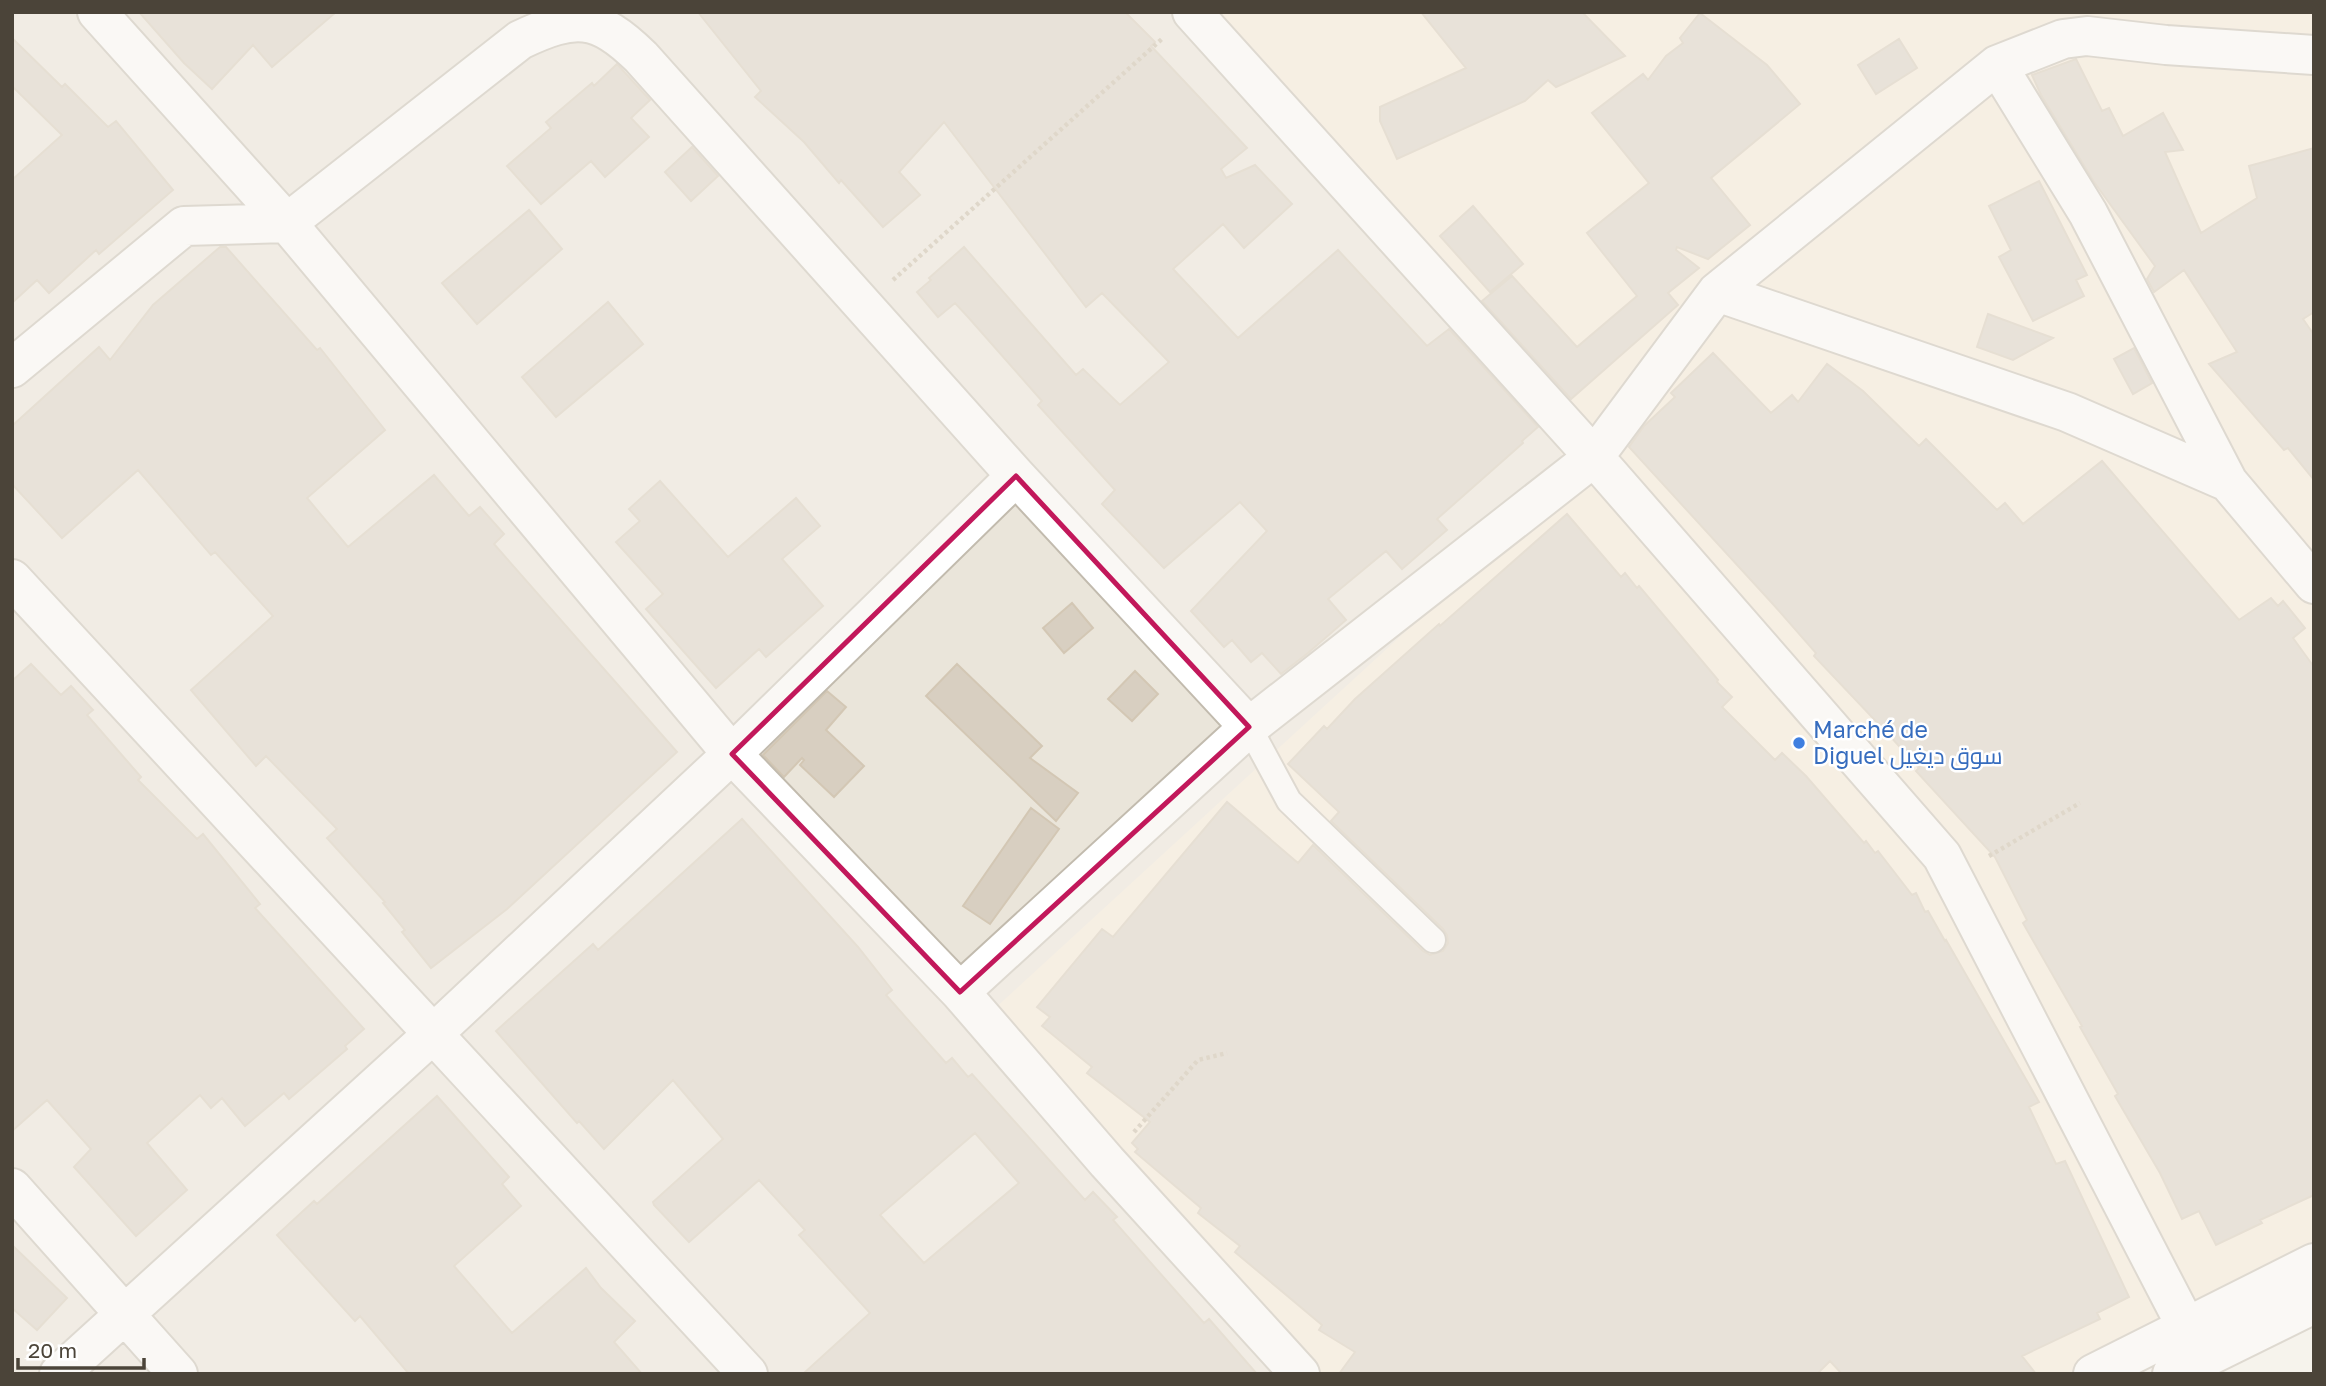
<svg xmlns="http://www.w3.org/2000/svg" width="2326" height="1386" viewBox="0 0 2326 1386" font-family="'Golos Text',Cairo,sans-serif">
<style>
.residential{fill:#eae5da}
.commercial{fill:#f7ead8}
.building{fill:#d8cfc1;stroke:#d3c7b4;stroke-width:2;fill-rule:evenodd}
.lines{fill:none;stroke-linecap:round;stroke-linejoin:round}
.service-casing{stroke:#c2bbae;stroke-width:28}
.minor-casing{stroke:#c2bbae;stroke-width:42}
.tertiary-casing{stroke:#c2bbae;stroke-width:42}
.path{stroke:#c4b79f;stroke-width:4.5;stroke-dasharray:3.5 3.5;stroke-linecap:butt}
.service{stroke:#fff;stroke-width:24}
.minor{stroke:#fff;stroke-width:38}
.tertiary{stroke:#fff;stroke-width:38}
.marked{fill:none;stroke:#c2185b;stroke-width:5;stroke-linejoin:round}
.shop-dot{fill:#3f7fe0;stroke:#fff;stroke-width:2.5}
.labels{text-anchor:middle;stroke-width:5;stroke-linejoin:round;paint-order:stroke}
.shop-label{font-size:23px;fill:#366cbe;stroke:#fff;text-anchor:start}
</style>
<rect width="100%" height="100%" fill="#f6f3ec"/>
<path class="residential" d="M 12,12 L 2314,12 L 2109,1374 L 12,1374 Z"/>
<path class="commercial" d="M 1188,12 L 2314,12 L 2314,1259 L 2093,1374 L 1307,1374 L 992,1011 L 1575,476 L 1544,425 Z"/>
<path class="building" d="M 139,12 L 336,12 L 272,67 L 253,45 L 212,89 L 184,63 Z
M 698,12 L 1125,12 L 1155,42 L 1151,46 L 1247,148 L 1221,169 L 1226,178 L 1255,165 L 1292,204 L 1244,248 L 1223,224 L 1173,269 L 1238,338 L 1338,250 L 1427,346 L 1449,329 L 1538,427 L 1522,441 L 1523,443 L 1437,519 L 1447,530 L 1402,569 L 1386,551 L 1328,599 L 1346,620 L 1308,653 L 1281,674 L 1262,653 L 1251,662 L 1232,640 L 1224,647 L 1191,611 L 1267,531 L 1240,502 L 1164,568 L 1102,504 L 1115,490 L 1038,405 L 1042,401 L 968,317 L 955,303 L 938,317 L 917,292 L 931,280 L 929,278 L 964,247 L 1076,375 L 1083,369 L 1120,405 L 1169,362 L 1102,293 L 1086,307 L 944,122 L 899,172 L 920,195 L 883,227 L 841,180 L 839,183 L 804,142 L 755,97 L 761,91 Z
M 1421,12 L 1582,12 L 1625,56 L 1556,87 L 1548,80 L 1525,101 L 1397,159 L 1380,121 L 1380,107 L 1466,68 Z
M 1700,13 L 1767,65 L 1800,104 L 1711,178 L 1750,225 L 1708,259 L 1677,247 L 1676,250 L 1699,268 L 1668,293 L 1678,305 L 1571,399 L 1482,301 L 1512,276 L 1577,347 L 1637,296 L 1587,233 L 1649,183 L 1592,113 L 1643,74 L 1648,80 L 1666,56 L 1683,43 L 1680,38 Z
M 12,38 L 62,87 L 65,84 L 108,127 L 116,121 L 173,190 L 99,254 L 96,250 L 49,293 L 37,280 L 12,303 L 12,180 L 62,135 L 12,86 Z
M 1899,39 L 1917,68 L 1876,94 L 1858,65 Z
M 2076,59 L 2102,111 L 2109,108 L 2123,136 L 2163,113 L 2183,150 L 2165,152 L 2201,233 L 2257,198 L 2249,166 L 2314,148 L 2314,312 L 2303,319 L 2314,335 L 2314,480 L 2288,448 L 2284,450 L 2209,364 L 2237,352 L 2184,270 L 2154,292 L 2147,279 L 2155,266 L 2094,182 L 2041,95 L 2032,75 Z
M 617,64 L 650,100 L 631,118 L 649,137 L 605,177 L 591,161 L 541,204 L 507,166 L 551,128 L 546,122 L 592,83 L 594,86 Z
M 692,147 L 718,176 L 691,201 L 665,172 Z
M 2039,181 L 2087,275 L 2076,280 L 2084,296 L 2033,321 L 1999,257 L 2011,250 L 1989,206 Z
M 1473,206 L 1523,264 L 1490,292 L 1440,236 Z
M 529,210 L 562,249 L 477,324 L 442,283 Z
M 220,247 L 226,247 L 317,350 L 320,348 L 385,430 L 307,498 L 348,547 L 434,475 L 469,516 L 480,507 L 504,534 L 494,544 L 677,752 L 507,909 L 431,968 L 402,932 L 405,930 L 383,903 L 385,902 L 327,838 L 337,829 L 266,756 L 256,766 L 191,690 L 273,616 L 215,552 L 211,555 L 138,470 L 62,538 L 12,484 L 12,426 L 99,347 L 110,360 L 153,305 Z
M 608,302 L 643,344 L 556,417 L 522,377 Z
M 1988,314 L 2053,338 L 2013,360 L 1977,347 Z
M 2134,348 L 2152,383 L 2133,394 L 2114,359 Z
M 1713,353 L 1771,413 L 1792,395 L 1798,402 L 1827,364 L 1863,391 L 1919,446 L 1926,439 L 1997,510 L 2005,503 L 2023,524 L 2102,461 L 2239,620 L 2271,598 L 2278,606 L 2283,601 L 2305,628 L 2293,638 L 2314,667 L 2314,1195 L 2260,1220 L 2262,1223 L 2216,1245 L 2199,1211 L 2182,1219 L 2160,1173 L 2115,1096 L 2118,1094 L 2080,1027 L 2082,1026 L 2023,923 L 2027,920 L 1995,857 L 1916,771 L 1919,768 L 1889,735 L 1814,656 L 1816,653 L 1772,603 L 1629,447 L 1644,426 L 1675,397 L 1671,393 Z
M 660,481 L 728,557 L 796,498 L 820,526 L 782,559 L 823,606 L 766,657 L 759,649 L 716,688 L 646,609 L 663,594 L 616,542 L 640,521 L 629,509 Z
M 1567,514 L 1621,577 L 1625,573 L 1637,588 L 1639,586 L 1718,680 L 1717,682 L 1732,697 L 1722,707 L 1775,760 L 1782,753 L 1806,776 L 1864,843 L 1866,841 L 1875,853 L 1878,851 L 1912,895 L 1916,893 L 1925,912 L 1928,911 L 1945,941 L 1946,940 L 2039,1102 L 2029,1107 L 2056,1164 L 2065,1161 L 2129,1297 L 2097,1313 L 2100,1319 L 2022,1356 L 2036,1374 L 1842,1374 L 1830,1361 L 1817,1374 L 1339,1374 L 1355,1352 L 1319,1330 L 1322,1325 L 1235,1252 L 1240,1246 L 1198,1213 L 1201,1208 L 1135,1152 L 1138,1149 L 1132,1143 L 1150,1122 L 1087,1073 L 1092,1067 L 1042,1026 L 1050,1017 L 1037,1007 L 1102,929 L 1113,937 L 1227,802 L 1298,863 L 1313,845 L 1423,951 L 1430,955 L 1443,951 L 1448,943 L 1447,935 L 1443,929 L 1331,821 L 1339,812 L 1288,764 L 1324,726 L 1327,729 L 1355,699 L 1439,624 L 1440,626 Z
M 1072,603 L 1093,628 L 1064,653 L 1043,628 Z
M 31,664 L 61,695 L 71,686 L 93,710 L 87,715 L 141,777 L 138,780 L 197,839 L 203,834 L 260,904 L 255,908 L 364,1029 L 345,1046 L 347,1049 L 289,1099 L 284,1093 L 245,1126 L 222,1098 L 211,1108 L 200,1095 L 147,1143 L 187,1190 L 136,1236 L 74,1167 L 91,1149 L 47,1100 L 12,1131 L 12,681 Z
M 957,664 L 1042,746 L 1030,758 L 1078,793 L 1056,821 L 926,696 Z
M 1135,671 L 1158,694 L 1132,721 L 1108,699 Z
M 827,691 L 846,707 L 826,730 L 864,766 L 834,797 L 800,765 L 804,760 L 802,758 L 784,777 L 763,755 Z
M 1031,808 L 1059,829 L 990,924 L 963,906 Z
M 742,819 L 858,947 L 892,990 L 886,995 L 946,1063 L 952,1058 L 968,1077 L 972,1074 L 1085,1200 L 1093,1192 L 1117,1217 L 1113,1220 L 1204,1323 L 1209,1319 L 1257,1374 L 803,1374 L 870,1313 L 799,1235 L 805,1230 L 759,1180 L 689,1242 L 654,1205 L 653,1202 L 723,1139 L 673,1080 L 604,1149 L 579,1121 L 577,1123 L 496,1031 L 593,944 L 598,950 ZM 975,1133 L 1019,1183 L 924,1263 L 880,1215 Z
M 437,1096 L 509,1177 L 502,1184 L 521,1206 L 454,1266 L 512,1333 L 586,1268 L 601,1288 L 635,1321 L 614,1342 L 642,1374 L 409,1374 L 360,1316 L 355,1321 L 277,1235 L 314,1201 L 317,1204 Z
M 12,1245 L 67,1298 L 37,1330 L 12,1308 Z"/>
<g class="lines">
<defs>
<path id="service" d="M 1249,727 L 1289,801 L 1433,940"/>
<path id="minor" d="M 97,12 L 287,223 L 732,754 L 960,992 L 1107,1162 L 1300,1374
M 1192,12 L 1594,457 L 1942,856 L 2186,1326
M 1997,65 L 2088,213 L 2228,482 L 2314,584
M 1717,292 L 2067,412 L 2228,482
M 12,368 L 184,226 L 287,223 L 520,40 C 575,14 597,14 641,57 L 1016,476 L 1249,727
M 12,579 L 748,1374
M 960,992 L 1249,727 L 1594,457 L 1717,292 L 1997,65 L 2063,39 L 2087,36 L 2166,45 L 2314,55
M 12,1188 L 178,1374
M 59,1374 L 434,1033 L 732,754 L 1016,476"/>
<path id="tertiary" d="M 2093,1374 L 2314,1263
M 2172,1374 L 2314,1304"/>
</defs>
<use href="#service" class="service-casing"/>
<use href="#minor" class="minor-casing"/>
<use href="#tertiary" class="tertiary-casing"/>
<path class="path" d="M 893,280 L 1163,38
M 1989,856 L 2080,803
M 1134,1132 L 1198,1060 L 1227,1053"/>
<use href="#service" class="service"/>
<use href="#minor" class="minor"/>
<use href="#tertiary" class="tertiary"/>
</g>
<path d="M0 0H2326V1386H0ZM 1016,476 L 1249,727 L 960,992 L 732,754 Z" fill="#f6f3ec" fill-opacity=".55" fill-rule="evenodd"/>
<path class="marked" d="M 1016,476 L 1249,727 L 960,992 L 732,754 Z"/>
<circle class="shop-dot" cx="1799" cy="743" r="7"/>
<g class="labels">
<g class="shop-label">
<text x="1813" y="738">Marché de<tspan x="1813" dy="26">Diguel سوق ديغيل</tspan></text>
</g>
</g>
<rect width="2326" height="1386" fill="none" stroke="#4b4439" stroke-width="28"/>
<path d="M18 1358v10h126v-10" fill="none" stroke="#4b4439" stroke-width="3.5"/>
<text x="28" y="1358" font-size="21" fill="#4b4439" stroke="#ffffff" stroke-width="5" paint-order="stroke">20 m</text>
</svg>
